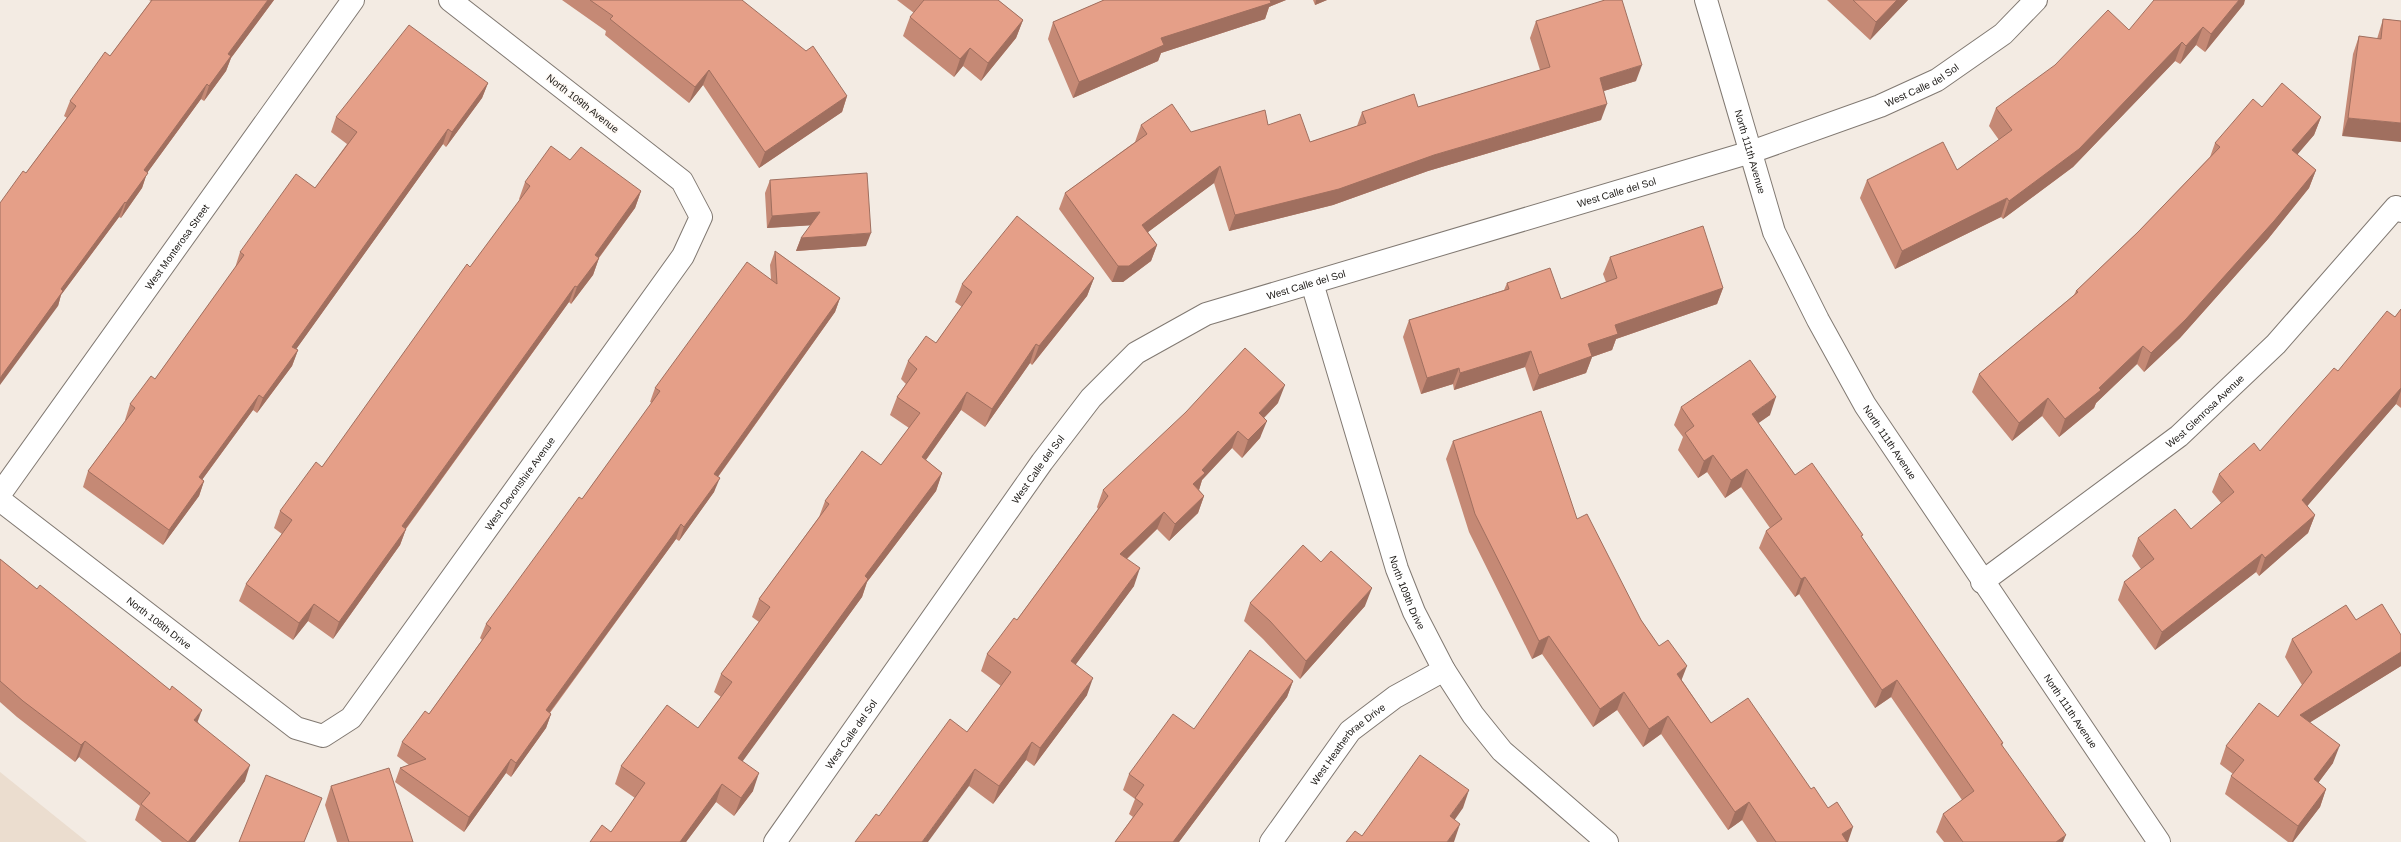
<svg xmlns="http://www.w3.org/2000/svg" width="2401" height="842" viewBox="0 0 2401 842" font-family="Arial,sans-serif">
<style>
.built{fill:#ebddcf}
.lines{fill:none;stroke-linecap:round;stroke-linejoin:round}
.street-casing{stroke:#817972;stroke-width:24}
.secondary-casing{stroke:#817972;stroke-width:24}
.street{stroke:#fff;stroke-width:22}
.secondary{stroke:#fff;stroke-width:22}
.wall{fill:#c58975}
.shaded-wall{fill:#a06f5f}
.building{fill:#e59f88;stroke:#a06f5f}
.labels{text-anchor:middle;stroke-width:3;stroke-linejoin:round;paint-order:stroke}
.street-label{font-size:10px;fill:#1b1815;stroke:#fef9f4}
</style>
<rect width="100%" height="100%" fill="#f3ebe3"/>
<path class="built" d="M 0,772 L 87,842 L 0,842 Z"/>
<g class="lines">
<defs>
<g id="street">
<path id="s1" d="M 1312,283 L 1397,569 L 1414,612 L 1444,670 L 1473,715 L 1502,751 L 1607,842"/>
<path id="s2" d="M 0,494 L 353,0"/>
<path id="s3" d="M 0,500 L 296,728 L 323,736 L 351,718 L 683,256 L 701,217 L 682,181 L 450,0"/>
<path id="s4" d="M 1982,582 L 2179,436 L 2276,344 L 2396,207 L 2401,211"/>
<path id="s5" d="M 775,842 L 1042,462 L 1091,398 L 1136,353 L 1206,314 L 1751,152 L 1880,106 L 1937,80 L 2003,34 L 2036,0"/>
<path id="s6" d="M 1271,842 L 1350,731 L 1395,697 L 1444,670"/>
</g>
<g id="secondary">
<path id="s7" d="M 1706,0 L 1774,232 L 1818,320 L 1865,405 L 2159,842"/>
</g>
</defs>
<use href="#street" class="street-casing"/>
<use href="#secondary" class="secondary-casing"/>
<use href="#street" class="street"/>
<use href="#secondary" class="secondary"/>
</g>
<path class="wall" d="M 149,0 L 274,0 L 231,58 L 226,71 L 204,101 L 201,99 L 147,173 L 142,188 L 121,218 L 119,217 L 61,295 L 58,306 L 26,173 L 67,118 L 64,116 L 70,101 L 110,56 L 151,1 Z
M 562,0 L 742,0 L 847,96 L 842,112 L 759,168 L 703,85 L 689,103 L 605,35 L 606,31 Z
M 897,0 L 998,0 L 1023,20 L 1016,38 L 981,81 L 963,66 L 954,77 L 903,36 L 910,17 L 914,13 Z
M 1104,0 L 1286,0 L 1269,7 L 1265,19 L 1161,53 L 1158,61 L 1073,98 L 1048,39 L 1053,22 Z
M 1313,0 L 1327,0 L 1315,5 Z
M 1827,0 L 1908,0 L 1870,40 Z
M 2244,4 L 2205,52 L 2196,45 L 2180,64 L 2175,61 L 2073,167 L 2003,219 L 2001,217 L 1895,269 L 1860,198 L 1867,180 L 1957,170 L 1999,140 L 1989,126 L 1996,108 L 2129,30 Z
M 2383,19 L 2401,21 L 2342,136 L 2353,54 L 2359,36 L 2377,39 Z
M 1536,21 L 1636,81 L 1604,91 L 1601,120 L 1428,171 L 1333,205 L 1229,231 L 1214,183 L 1148,232 L 1157,245 L 1151,261 L 1123,282 L 1112,282 L 1059,209 L 1065,193 L 1135,142 L 1141,125 L 1191,132 L 1268,125 L 1310,142 L 1357,126 L 1362,112 L 1418,107 L 1540,70 L 1530,38 Z
M 488,83 L 482,98 L 446,147 L 443,144 L 296,349 L 298,350 L 292,366 L 257,413 L 253,410 L 202,480 L 204,481 L 199,496 L 163,545 L 83,487 L 88,471 L 126,420 L 125,420 L 130,404 L 155,379 L 235,268 L 240,252 L 315,188 L 347,144 L 331,132 L 336,117 Z
M 2262,107 L 2321,117 L 2314,135 L 2297,154 L 2316,170 L 2309,188 L 2268,239 L 2180,338 L 2144,372 L 2137,364 L 2096,403 L 2094,408 L 2059,437 L 2042,416 L 2012,441 L 1972,392 L 1979,374 L 2074,295 L 2076,291 L 2138,232 L 2210,157 L 2215,143 Z
M 570,160 L 641,191 L 635,208 L 599,258 L 593,275 L 571,304 L 569,302 L 406,529 L 400,545 L 333,639 L 308,621 L 293,640 L 239,601 L 246,584 L 282,534 L 274,528 L 280,511 L 322,467 L 520,200 L 519,199 L 525,182 Z
M 770,180 L 866,246 L 796,251 L 801,238 L 811,225 L 767,228 L 765,193 Z
M 775,251 L 840,298 L 835,312 L 718,477 L 714,492 L 679,541 L 676,539 L 550,713 L 551,714 L 546,728 L 511,777 L 506,773 L 464,832 L 395,782 L 400,768 L 409,765 L 397,756 L 402,742 L 429,714 L 482,640 L 480,638 L 486,624 L 582,499 L 652,403 L 650,402 L 655,388 L 771,279 L 770,265 Z
M 1610,257 L 1723,288 L 1717,304 L 1616,339 L 1612,350 L 1592,357 L 1586,373 L 1533,391 L 1525,367 L 1454,390 L 1453,384 L 1421,394 L 1403,337 L 1409,320 L 1504,290 L 1507,283 L 1561,299 L 1606,282 L 1603,274 Z
M 1094,278 L 1087,296 L 1032,365 L 1030,363 L 985,427 L 961,410 L 926,460 L 942,473 L 936,491 L 867,582 L 862,597 L 742,761 L 753,791 L 734,816 L 716,802 L 686,842 L 590,842 L 611,832 L 635,798 L 615,784 L 621,766 L 698,728 L 721,697 L 714,692 L 721,674 L 759,622 L 752,617 L 759,599 L 819,517 L 825,501 L 881,465 L 909,428 L 890,415 L 897,397 L 906,384 L 901,379 L 908,361 L 936,343 L 962,307 L 955,302 L 962,284 Z
M 2401,309 L 2401,408 L 2396,404 L 2307,506 L 2315,515 L 2308,533 L 2259,576 L 2256,572 L 2155,650 L 2118,600 L 2124,582 L 2141,569 L 2132,556 L 2138,538 L 2191,529 L 2221,503 L 2212,492 L 2219,474 L 2260,451 L 2338,371 L 2395,317 Z
M 1278,403 L 1264,418 L 1260,438 L 1242,458 L 1232,448 L 1202,480 L 1199,490 L 1204,496 L 1198,513 L 1169,541 L 1157,529 L 1127,559 L 1134,586 L 1075,665 L 1087,695 L 1034,766 L 1026,760 L 993,804 L 969,786 L 879,816 L 967,732 L 1001,686 L 981,671 L 987,654 L 1017,620 L 1098,509 L 1097,507 L 1103,490 Z
M 1681,407 L 1770,415 L 1758,423 L 1795,475 L 1862,538 L 2003,743 L 2002,746 L 2063,842 L 1944,842 L 1936,832 L 1943,814 L 1962,800 L 1891,697 L 1875,708 L 1799,594 L 1795,597 L 1759,548 L 1766,531 L 1770,528 L 1741,487 L 1725,498 L 1707,472 L 1698,478 L 1678,450 L 1683,437 L 1674,425 Z
M 1453,441 L 1577,519 L 1641,620 L 1711,723 L 1848,842 L 1757,842 L 1742,820 L 1728,830 L 1661,734 L 1643,747 L 1617,710 L 1593,727 L 1542,654 L 1532,659 L 1469,532 L 1446,459 Z
M 0,559 L 37,589 L 170,690 L 198,722 L 245,781 L 195,842 L 162,842 L 135,820 L 140,806 L 79,757 L 75,762 L 17,717 L 0,702 Z
M 1250,603 L 1365,606 L 1300,679 L 1263,639 L 1244,621 Z
M 2356,620 L 2401,635 L 2401,666 L 2310,722 L 2333,763 L 2318,783 L 2326,789 L 2320,807 L 2293,842 L 2288,842 L 2225,794 L 2231,776 L 2233,774 L 2220,764 L 2226,746 L 2278,717 L 2302,685 L 2285,657 L 2292,639 Z
M 1293,681 L 1287,697 L 1179,842 L 1115,842 L 1133,817 L 1129,814 L 1135,799 L 1123,790 L 1129,774 L 1194,729 Z
M 331,786 L 413,842 L 337,842 L 325,805 Z"/>
<path class="shaded-wall" d="M 268,0 L 274,0 L 231,58 L 226,71 L 204,101 L 209,86 L 228,54 Z
M 1265,0 L 1286,0 L 1269,7 L 1265,19 L 1161,53 L 1158,61 L 1073,98 L 1079,82 L 1161,38 Z
M 1316,0 L 1327,0 L 1315,5 Z
M 1897,0 L 1908,0 L 1870,40 L 1876,22 Z
M 2239,0 L 2245,0 L 2244,4 L 2205,52 L 2211,34 Z
M 1023,20 L 1016,38 L 981,81 L 988,63 Z
M 2203,27 L 2196,45 L 2180,64 L 2186,46 Z
M 2182,42 L 2175,61 L 2073,167 L 2003,219 L 2009,201 Z
M 970,48 L 963,66 L 954,77 L 960,59 Z
M 1642,65 L 1636,81 L 1594,94 L 1600,78 Z
M 709,70 L 703,85 L 689,103 L 695,87 Z
M 488,83 L 482,98 L 446,147 L 452,132 Z
M 207,84 L 201,99 L 147,173 L 142,188 L 121,218 L 126,203 L 144,170 Z
M 847,96 L 842,112 L 759,168 L 765,152 Z
M 1607,104 L 1601,120 L 1428,171 L 1333,205 L 1229,231 L 1235,215 L 1434,155 Z
M 2321,117 L 2314,135 L 2286,168 L 2292,150 Z
M 2348,118 L 2401,123 L 2401,142 L 2342,136 Z
M 448,129 L 443,144 L 287,362 L 292,347 Z
M 1220,166 L 1214,183 L 1136,241 L 1142,225 Z
M 2316,170 L 2309,188 L 2268,239 L 2180,338 L 2144,372 L 2151,353 Z
M 641,191 L 635,208 L 589,271 L 595,255 Z
M 2007,198 L 2001,217 L 1895,269 L 1902,251 Z
M 125,202 L 119,217 L 61,295 L 58,306 L 0,385 L 0,378 L 61,289 Z
M 820,212 L 816,225 L 767,228 L 772,216 Z
M 871,233 L 866,246 L 796,251 L 801,238 Z
M 1157,245 L 1151,261 L 1123,282 L 1112,282 L 1118,266 Z
M 599,258 L 593,275 L 571,304 L 577,287 Z
M 1094,278 L 1087,296 L 1032,365 L 1039,346 Z
M 575,286 L 569,302 L 396,542 L 402,526 Z
M 1723,288 L 1717,304 L 1616,339 L 1612,350 L 1592,357 L 1586,373 L 1533,391 L 1539,375 L 1588,344 L 1615,325 Z
M 840,298 L 835,312 L 709,489 L 714,474 Z
M 1036,344 L 1030,363 L 985,427 L 992,409 Z
M 2143,346 L 2137,364 L 2096,403 L 2094,408 L 2059,437 L 2065,419 L 2099,388 Z
M 298,350 L 292,366 L 257,413 L 263,398 Z
M 1531,351 L 1525,367 L 1454,390 L 1460,373 Z
M 1459,368 L 1453,384 L 1421,394 L 1427,378 Z
M 1285,385 L 1278,403 L 1252,430 L 1259,413 Z
M 2401,388 L 2401,391 L 2396,404 L 2296,519 L 2302,500 Z
M 967,392 L 961,410 L 915,475 L 922,457 Z
M 259,395 L 253,410 L 193,492 L 199,477 Z
M 1776,397 L 1770,415 L 1746,432 L 1752,414 Z
M 2048,398 L 2042,416 L 2012,441 L 2019,423 Z
M 1267,421 L 1260,438 L 1242,458 L 1248,440 Z
M 1238,431 L 1232,448 L 1202,480 L 1199,490 L 1193,484 L 1202,470 Z
M 1713,455 L 1707,472 L 1698,478 L 1704,461 Z
M 1747,469 L 1741,487 L 1725,498 L 1731,480 Z
M 942,473 L 936,491 L 867,582 L 862,597 L 732,776 L 738,758 L 865,576 Z
M 720,478 L 714,492 L 679,541 L 684,527 Z
M 204,481 L 199,496 L 163,545 L 169,530 Z
M 1204,496 L 1198,513 L 1169,541 L 1175,524 Z
M 1164,512 L 1157,529 L 1114,571 L 1120,554 Z
M 2315,515 L 2308,533 L 2259,576 L 2265,558 Z
M 681,524 L 676,539 L 541,724 L 546,710 Z
M 406,529 L 400,545 L 333,639 L 339,622 Z
M 2262,554 L 2256,572 L 2155,650 L 2162,632 Z
M 1140,568 L 1134,586 L 1065,679 L 1071,661 Z
M 1805,577 L 1799,594 L 1795,597 L 1801,579 Z
M 1372,588 L 1365,606 L 1300,679 L 1306,661 Z
M 314,604 L 308,621 L 293,640 L 299,623 Z
M 1549,636 L 1542,654 L 1532,659 L 1539,641 Z
M 2401,652 L 2401,666 L 2293,733 L 2300,715 Z
M 1687,666 L 1680,684 L 1677,674 Z
M 1093,678 L 1087,695 L 1034,766 L 1040,748 Z
M 1897,680 L 1891,697 L 1875,708 L 1882,690 Z
M 1293,681 L 1287,697 L 1179,842 L 1173,842 Z
M 1624,692 L 1617,710 L 1593,727 L 1600,709 Z
M 202,710 L 196,726 L 194,720 Z
M 551,714 L 546,728 L 511,777 L 516,763 Z
M 1668,716 L 1661,734 L 1643,747 L 1649,729 Z
M 85,741 L 79,757 L 75,762 L 81,745 Z
M 1032,742 L 1026,760 L 993,804 L 999,786 Z
M 2340,745 L 2333,763 L 2307,798 L 2314,779 Z
M 511,759 L 506,773 L 464,832 L 469,817 Z
M 250,765 L 245,781 L 195,842 L 188,842 Z
M 975,769 L 969,786 L 928,842 L 922,842 Z
M 759,773 L 753,791 L 734,816 L 741,798 Z
M 722,784 L 716,802 L 686,842 L 680,842 Z
M 2326,789 L 2320,807 L 2293,842 L 2292,842 L 2298,826 Z
M 1469,790 L 1463,808 L 1444,835 L 1450,816 Z
M 1749,802 L 1742,820 L 1728,830 L 1735,812 Z
M 1460,824 L 1454,842 L 1447,842 Z
M 1853,827 L 1848,842 L 1839,842 L 1842,834 Z
M 2066,835 L 2063,842 L 2056,842 Z"/>
<path class="building" d="M 152,0 L 268,0 L 228,54 L 231,56 L 209,86 L 207,84 L 144,170 L 148,173 L 126,203 L 125,202 L 61,289 L 63,291 L 0,378 L 0,203 L 23,171 L 26,173 L 76,106 L 70,101 L 105,52 L 110,56 Z
M 590,0 L 742,0 L 806,51 L 813,46 L 847,96 L 765,152 L 709,70 L 695,87 L 610,19 L 613,16 Z
M 924,0 L 998,0 L 1023,20 L 988,63 L 970,48 L 960,59 L 910,17 Z
M 1104,0 L 1270,0 L 1271,3 L 1161,38 L 1164,45 L 1079,82 L 1053,22 Z
M 1605,0 L 1622,0 L 1642,65 L 1600,78 L 1607,104 L 1434,155 L 1339,189 L 1235,215 L 1220,166 L 1142,225 L 1157,245 L 1129,266 L 1118,266 L 1065,193 L 1147,134 L 1141,125 L 1172,104 L 1191,132 L 1265,110 L 1268,125 L 1300,114 L 1310,142 L 1366,123 L 1362,112 L 1414,94 L 1418,107 L 1550,67 L 1536,21 Z
M 1853,0 L 1897,0 L 1876,22 Z
M 2154,0 L 2239,0 L 2211,34 L 2203,27 L 2186,46 L 2182,42 L 2079,149 L 2009,201 L 2007,198 L 1902,251 L 1867,180 L 1943,142 L 1957,170 L 2012,130 L 1996,108 L 2055,65 L 2108,10 L 2129,30 Z
M 2383,19 L 2401,21 L 2401,123 L 2348,118 L 2359,36 L 2381,39 Z
M 409,25 L 488,83 L 452,132 L 448,129 L 292,347 L 298,350 L 263,398 L 259,395 L 199,477 L 204,481 L 169,530 L 88,471 L 135,408 L 130,404 L 151,376 L 155,379 L 244,255 L 240,252 L 296,174 L 315,188 L 357,132 L 336,117 Z
M 2282,83 L 2321,117 L 2292,150 L 2316,170 L 2274,221 L 2186,319 L 2151,353 L 2143,346 L 2099,388 L 2101,390 L 2065,419 L 2048,398 L 2019,423 L 1979,374 L 2078,292 L 2076,291 L 2138,232 L 2220,147 L 2215,143 L 2253,99 L 2262,107 Z
M 551,146 L 570,160 L 581,147 L 641,191 L 595,255 L 599,258 L 577,287 L 575,286 L 402,526 L 406,529 L 339,622 L 314,604 L 299,623 L 246,584 L 292,520 L 280,511 L 316,462 L 322,467 L 467,264 L 470,267 L 530,186 L 525,182 Z
M 867,173 L 871,233 L 801,238 L 820,212 L 772,216 L 770,180 Z
M 1017,216 L 1094,278 L 1039,346 L 1036,344 L 992,409 L 967,392 L 922,457 L 942,473 L 865,576 L 868,579 L 738,758 L 759,773 L 741,798 L 722,784 L 680,842 L 590,842 L 602,825 L 611,832 L 645,783 L 621,766 L 667,705 L 698,728 L 732,682 L 721,674 L 770,607 L 759,599 L 829,504 L 825,501 L 862,451 L 881,465 L 920,413 L 897,397 L 917,369 L 908,361 L 926,336 L 936,343 L 972,292 L 962,284 Z
M 1703,226 L 1723,288 L 1615,325 L 1618,334 L 1588,344 L 1592,356 L 1539,375 L 1531,351 L 1460,373 L 1459,368 L 1427,378 L 1409,320 L 1509,289 L 1507,283 L 1550,268 L 1561,299 L 1617,278 L 1610,257 Z
M 775,251 L 840,298 L 714,474 L 720,478 L 684,527 L 681,524 L 546,710 L 551,714 L 516,763 L 511,759 L 469,817 L 400,768 L 426,759 L 402,742 L 425,711 L 429,714 L 491,628 L 486,624 L 579,497 L 582,499 L 660,391 L 655,388 L 747,262 L 777,284 Z
M 2401,309 L 2401,388 L 2302,500 L 2315,515 L 2265,558 L 2262,554 L 2162,632 L 2124,582 L 2154,559 L 2138,538 L 2175,509 L 2191,529 L 2234,492 L 2219,474 L 2254,443 L 2260,451 L 2334,368 L 2338,371 L 2387,311 L 2395,317 Z
M 1245,348 L 1285,385 L 1259,413 L 1267,421 L 1248,440 L 1238,431 L 1202,470 L 1205,473 L 1193,484 L 1204,496 L 1175,524 L 1164,512 L 1120,554 L 1140,568 L 1071,661 L 1093,678 L 1040,748 L 1032,742 L 999,786 L 975,769 L 922,842 L 855,842 L 876,814 L 879,816 L 950,719 L 967,732 L 1011,672 L 987,654 L 1014,618 L 1017,620 L 1108,496 L 1103,490 L 1186,412 Z
M 1750,360 L 1776,397 L 1752,414 L 1795,475 L 1812,463 L 1863,535 L 1861,536 L 2003,743 L 2001,744 L 2066,835 L 2056,842 L 1963,842 L 1943,814 L 1974,791 L 1897,680 L 1882,690 L 1805,577 L 1801,579 L 1766,531 L 1782,519 L 1747,469 L 1731,480 L 1713,455 L 1704,461 L 1685,433 L 1694,426 L 1681,407 Z
M 1541,411 L 1577,519 L 1587,514 L 1641,620 L 1659,646 L 1668,640 L 1687,666 L 1677,674 L 1711,723 L 1748,698 L 1811,789 L 1814,787 L 1828,808 L 1837,802 L 1853,827 L 1842,834 L 1847,842 L 1776,842 L 1749,802 L 1735,812 L 1668,716 L 1649,729 L 1624,692 L 1600,709 L 1549,636 L 1539,641 L 1475,514 L 1453,441 Z
M 1303,545 L 1321,562 L 1331,551 L 1372,588 L 1306,661 L 1270,621 L 1250,603 Z
M 0,559 L 37,589 L 40,585 L 170,690 L 172,686 L 202,710 L 194,720 L 250,765 L 188,842 L 141,804 L 150,793 L 85,741 L 81,745 L 23,701 L 0,681 Z
M 2382,604 L 2401,635 L 2401,652 L 2300,715 L 2340,745 L 2314,779 L 2326,789 L 2298,826 L 2231,776 L 2244,760 L 2226,746 L 2259,703 L 2278,717 L 2312,672 L 2292,639 L 2346,605 L 2356,620 Z
M 1250,650 L 1293,681 L 1173,842 L 1115,842 L 1143,804 L 1135,798 L 1144,785 L 1129,774 L 1173,714 L 1194,729 Z
M 1420,755 L 1469,790 L 1450,816 L 1460,824 L 1447,842 L 1346,842 L 1355,831 L 1362,836 Z
M 389,768 L 413,842 L 349,842 L 331,786 Z
M 266,775 L 322,798 L 304,842 L 239,842 Z"/>
<g class="labels">
<g class="street-label">
<text dy="4" stroke="none"><textPath href="#s5" startOffset="1441">West Calle del Sol</textPath></text>
<text transform="translate(583 103) rotate(38)" y="4">North 109th Avenue</text>
<text dy="4" stroke="none"><textPath href="#s7" startOffset="158">North 111th Avenue</textPath></text>
<text dy="4" stroke="none"><textPath href="#s5" startOffset="1117">West Calle del Sol</textPath></text>
<text dy="4" stroke="none"><textPath href="#s2" startOffset="304">West Monterosa Street</textPath></text>
<text dy="4" stroke="none"><textPath href="#s5" startOffset="793">West Calle del Sol</textPath></text>
<text dy="4" stroke="none"><textPath href="#s4" startOffset="281">West Glenrosa Avenue</textPath></text>
<text dy="4" stroke="none"><textPath href="#s7" startOffset="482">North 111th Avenue</textPath></text>
<text dy="4" stroke="none"><textPath href="#s5" startOffset="456">West Calle del Sol</textPath></text>
<text dy="4" stroke="none"><textPath href="#s3" startOffset="724">West Devonshire Avenue</textPath></text>
<text dy="4" stroke="none"><textPath href="#s1" startOffset="324">North 109th Drive</textPath></text>
<text dy="4" stroke="none"><textPath href="#s3" startOffset="201">North 108th Drive</textPath></text>
<text dy="4" stroke="none"><textPath href="#s7" startOffset="806">North 111th Avenue</textPath></text>
<text dy="4" stroke="none"><textPath href="#s5" startOffset="132">West Calle del Sol</textPath></text>
<text dy="4" stroke="none"><textPath href="#s6" startOffset="125">West Heatherbrae Drive</textPath></text>
</g>
</g>
</svg>
